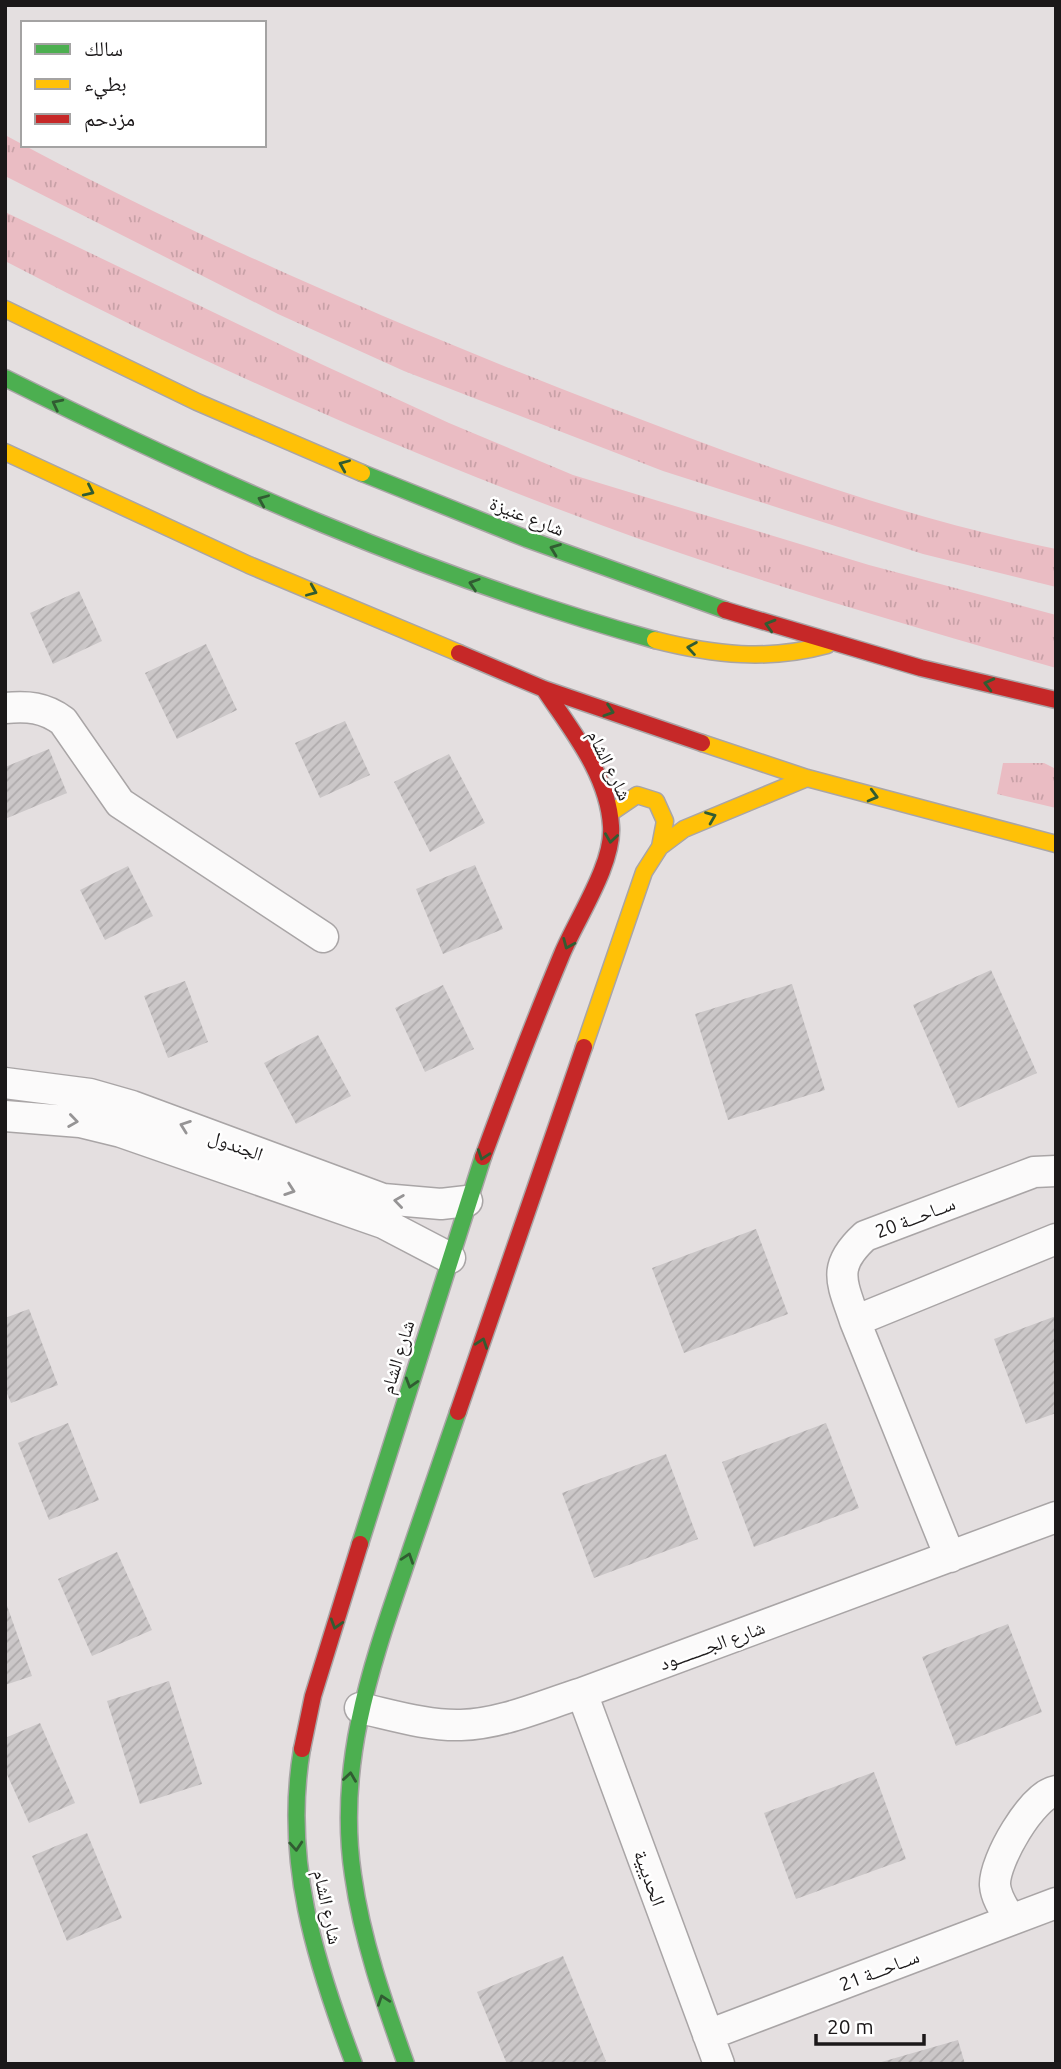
<svg xmlns="http://www.w3.org/2000/svg" width="1061" height="2069" viewBox="0 0 1061 2069" font-family="Ubuntu,'Noto Naskh Arabic',sans-serif">
<style>
.grass{fill:url(#grass-tufts)}
.building{fill:url(#building-hatch)}
.lines{fill:none;stroke-linecap:round;stroke-linejoin:round}
.street-casing{stroke:#a9a5a6;stroke-width:33}
.fast-casing{stroke:#a9a5a6;stroke-width:19}
.slow-casing{stroke:#a9a5a6;stroke-width:19}
.jam-casing{stroke:#a9a5a6;stroke-width:19}
.street{stroke:#fbfafa;stroke-width:30}
.fast{stroke:#4caf50;stroke-width:16}
.slow{stroke:#ffc107;stroke-width:16}
.jam{stroke:#c62828;stroke-width:16}
.oneway{stroke:#315c32}
.oneway2{stroke:#969495}
.labels{text-anchor:middle;stroke-width:5;stroke-linejoin:round;paint-order:stroke}
.street-label{font-size:19px;fill:#1b1819;stroke:#fff}
</style>
<defs>
<pattern id="grass-tufts" width="24" height="20" patternUnits="userSpaceOnUse" patternTransform="scale(1.75)"><rect width="24" height="20" fill="#eabcc3"/><path d="M3 7l-1-3M5 7V3M7 7l1-3M15 17l-1-3M17 17v-4M19 17l1-3" fill="none" stroke="#c8a1a7"/></pattern>
<pattern id="building-hatch" width="6" height="6" patternUnits="userSpaceOnUse" patternTransform="scale(1.75)"><rect width="6" height="6" fill="#cbc7c8"/><path d="M-1 1l2-2M0 6l6-6M5 7l2-2" fill="none" stroke="#aeaaab"/></pattern>
</defs>
<rect width="100%" height="100%" fill="#e4dfe0"/>
<path class="grass" d="M 5,135 C 199,240 405,329 611,408 C 756,464 904,518 1056,549 L 1056,587 L 923,554 L 663,471 L 404,371 L 278,314 L 5,176 Z
M 5,212 L 321,364 L 449,423 L 573,475 L 869,565 L 1056,615 L 1056,668 C 904,624 750,580 601,525 C 397,450 198,362 5,261 Z
M 1003,763 L 1044,763 L 1056,769 L 1056,808 L 997,794 Z"/>
<path class="building" d="M 79,591 L 102,641 L 53,664 L 30,613 Z
M 206,644 L 237,710 L 177,739 L 145,673 Z
M 345,721 L 370,775 L 320,798 L 295,743 Z
M 49,749 L 67,793 L 5,819 L 5,767 Z
M 449,754 L 485,823 L 430,852 L 394,782 Z
M 475,865 L 503,929 L 443,954 L 416,889 Z
M 128,866 L 153,916 L 105,940 L 80,890 Z
M 991,970 L 1037,1073 L 958,1108 L 913,1005 Z
M 185,981 L 208,1042 L 168,1058 L 144,996 Z
M 792,984 L 825,1090 L 728,1120 L 695,1014 Z
M 443,985 L 474,1049 L 425,1072 L 395,1008 Z
M 318,1035 L 351,1096 L 296,1124 L 264,1063 Z
M 756,1229 L 788,1314 L 684,1353 L 652,1268 Z
M 29,1309 L 58,1385 L 11,1403 L 5,1389 L 5,1318 Z
M 1056,1316 L 1056,1413 L 1026,1424 L 994,1339 Z
M 68,1423 L 99,1500 L 49,1520 L 18,1443 Z
M 826,1423 L 859,1508 L 754,1547 L 722,1462 Z
M 666,1454 L 698,1539 L 594,1578 L 562,1493 Z
M 117,1552 L 152,1630 L 92,1656 L 58,1579 Z
M 5,1600 L 32,1676 L 5,1685 Z
M 1008,1624 L 1042,1712 L 956,1746 L 922,1657 Z
M 169,1681 L 202,1784 L 140,1804 L 107,1701 Z
M 40,1723 L 75,1803 L 29,1823 L 5,1770 L 5,1738 Z
M 874,1772 L 906,1859 L 796,1899 L 764,1813 Z
M 87,1833 L 122,1918 L 67,1941 L 32,1856 Z
M 563,1956 L 606,2061 L 599,2064 L 507,2064 L 477,1992 Z
M 958,2040 L 965,2064 L 879,2064 L 878,2063 Z"/>
<g class="lines">
<defs>
<path id="street" d="M 5,708 C 28,706 44,707 63,721 L 120,803 L 323,937
M 5,1083 L 90,1094 L 132,1106 L 383,1199 L 441,1204 L 467,1201
M 5,1116 L 80,1122 L 121,1132 L 383,1223 L 450,1258
M 1056,1171 L 1034,1172 L 865,1236 C 831,1267 842,1282 855,1321 L 1056,1239
M 855,1321 L 950,1557
M 582,1693 L 719,2064
M 360,1708 C 392,1715 427,1726 461,1725 C 502,1724 543,1705 582,1693 L 1056,1517
M 1056,1791 C 1032,1795 994,1861 995,1885 C 996,1898 1004,1909 1011,1920 L 1056,1903
M 708,2035 L 1011,1920"/>
<path id="fast" d="M 5,378 C 214,482 429,577 655,640
M 362,473 L 527,539 L 725,610
M 360,1544 L 483,1157
M 302,1749 C 283,1860 315,1961 354,2064
M 406,2064 C 384,2002 362,1940 353,1875 C 337,1768 369,1672 403,1573 C 421,1519 440,1465 458,1412"/>
<path id="slow" d="M 5,309 L 197,402 L 362,473
M 5,452 L 249,565 L 459,653
M 655,640 C 714,655 768,661 827,645
M 702,743 L 807,778 L 1056,844
M 612,812 L 637,795 L 656,801 L 665,821 L 660,847
M 584,1047 L 644,872 L 660,847 L 684,829 L 807,778"/>
<path id="jam" d="M 725,610 L 921,668 L 1056,700
M 459,653 L 544,689 L 702,743
M 483,1157 C 508,1089 534,1021 562,954 C 577,918 614,864 611,826 C 608,774 571,730 544,689
M 458,1412 L 584,1047
M 302,1749 L 313,1696 L 360,1544"/>
</defs>
<use href="#street" class="street-casing"/>
<use href="#fast" class="fast-casing"/>
<use href="#slow" class="slow-casing"/>
<use href="#jam" class="jam-casing"/>
<use href="#street" class="street"/>
<use href="#fast" class="fast"/>
<use href="#slow" class="slow"/>
<use href="#jam" class="jam"/>
</g>
<defs><path id="oneway-chevron" d="M-2-3.5L2.5 0L-2 3.5" fill="none" stroke-width="1.6" stroke-linecap="round" stroke-linejoin="round" transform="scale(1.75)"/></defs>
<g class="oneway">
<use href="#oneway-chevron" transform="translate(57 404) rotate(-153)"/>
<use href="#oneway-chevron" transform="translate(344 465) rotate(-157)"/>
<use href="#oneway-chevron" transform="translate(89 491) rotate(25)"/>
<use href="#oneway-chevron" transform="translate(263 500) rotate(-157)"/>
<use href="#oneway-chevron" transform="translate(555 549) rotate(-159)"/>
<use href="#oneway-chevron" transform="translate(474 584) rotate(-162)"/>
<use href="#oneway-chevron" transform="translate(312 591) rotate(23)"/>
<use href="#oneway-chevron" transform="translate(770 625) rotate(-164)"/>
<use href="#oneway-chevron" transform="translate(692 648) rotate(-171)"/>
<use href="#oneway-chevron" transform="translate(989 684) rotate(-166)"/>
<use href="#oneway-chevron" transform="translate(609 711) rotate(18)"/>
<use href="#oneway-chevron" transform="translate(873 796) rotate(15)"/>
<use href="#oneway-chevron" transform="translate(711 817) rotate(-22)"/>
<use href="#oneway-chevron" transform="translate(611 838) rotate(98)"/>
<use href="#oneway-chevron" transform="translate(568 944) rotate(113)"/>
<use href="#oneway-chevron" transform="translate(483 1155) rotate(109)"/>
<use href="#oneway-chevron" transform="translate(482 1343) rotate(-71)"/>
<use href="#oneway-chevron" transform="translate(411 1383) rotate(107)"/>
<use href="#oneway-chevron" transform="translate(408 1558) rotate(-71)"/>
<use href="#oneway-chevron" transform="translate(336 1624) rotate(107)"/>
<use href="#oneway-chevron" transform="translate(350 1777) rotate(-82)"/>
<use href="#oneway-chevron" transform="translate(296 1846) rotate(86)"/>
<use href="#oneway-chevron" transform="translate(383 2000) rotate(-109)"/>
</g>
<g class="oneway2">
<use href="#oneway-chevron" transform="translate(73 1121) rotate(8)"/>
<use href="#oneway-chevron" transform="translate(185 1126) rotate(-160)"/>
<use href="#oneway-chevron" transform="translate(290 1190) rotate(19)"/>
<use href="#oneway-chevron" transform="translate(399 1201) rotate(-172)"/>
</g>
<g class="labels">
<g class="street-label">
<text transform="translate(527 516) rotate(21)" y="7">شارع عنيزة</text>
<text transform="translate(610 765) rotate(64)" y="7">شارع الشام</text>
<text transform="translate(236 1145) rotate(20)" y="7">الجندول</text>
<text transform="translate(915 1217) rotate(-21)" y="7">ســاحـــة 20</text>
<text transform="translate(397 1357) rotate(-73)" y="7">شارع الشام</text>
<text transform="translate(712 1645) rotate(-20)" y="7">شارع الجــــــــود</text>
<text transform="translate(650 1878) rotate(70)" y="7">الحديبية</text>
<text transform="translate(328 1907) rotate(78)" y="7">شارع الشام</text>
<text transform="translate(879 1970) rotate(-21)" y="7">ســاحـــة 21</text>
</g>
</g>
<rect width="1061" height="2069" fill="none" stroke="#1b1819" stroke-width="14"/>
<rect x="21" y="21" width="245" height="126" fill="#ffffff" stroke="#a4a3a3" stroke-width="2"/>
<rect x="35" y="44" width="35" height="10" fill="#4caf50" stroke="#a4a3a3" stroke-width="2"/>
<text x="84" y="56" font-size="21" fill="#1b1819">سالك</text>
<rect x="35" y="79" width="35" height="10" fill="#ffc107" stroke="#a4a3a3" stroke-width="2"/>
<text x="84" y="91" font-size="21" fill="#1b1819">بطيء</text>
<rect x="35" y="114" width="35" height="10" fill="#c62828" stroke="#a4a3a3" stroke-width="2"/>
<text x="84" y="126" font-size="21" fill="#1b1819">مزدحم</text>
<path d="M816 2034v10h108v-10" fill="none" stroke="#1b1819" stroke-width="3.5"/>
<text x="827" y="2034" font-size="21" fill="#1b1819" stroke="#ffffff" stroke-width="5" paint-order="stroke">20 m</text>
</svg>
